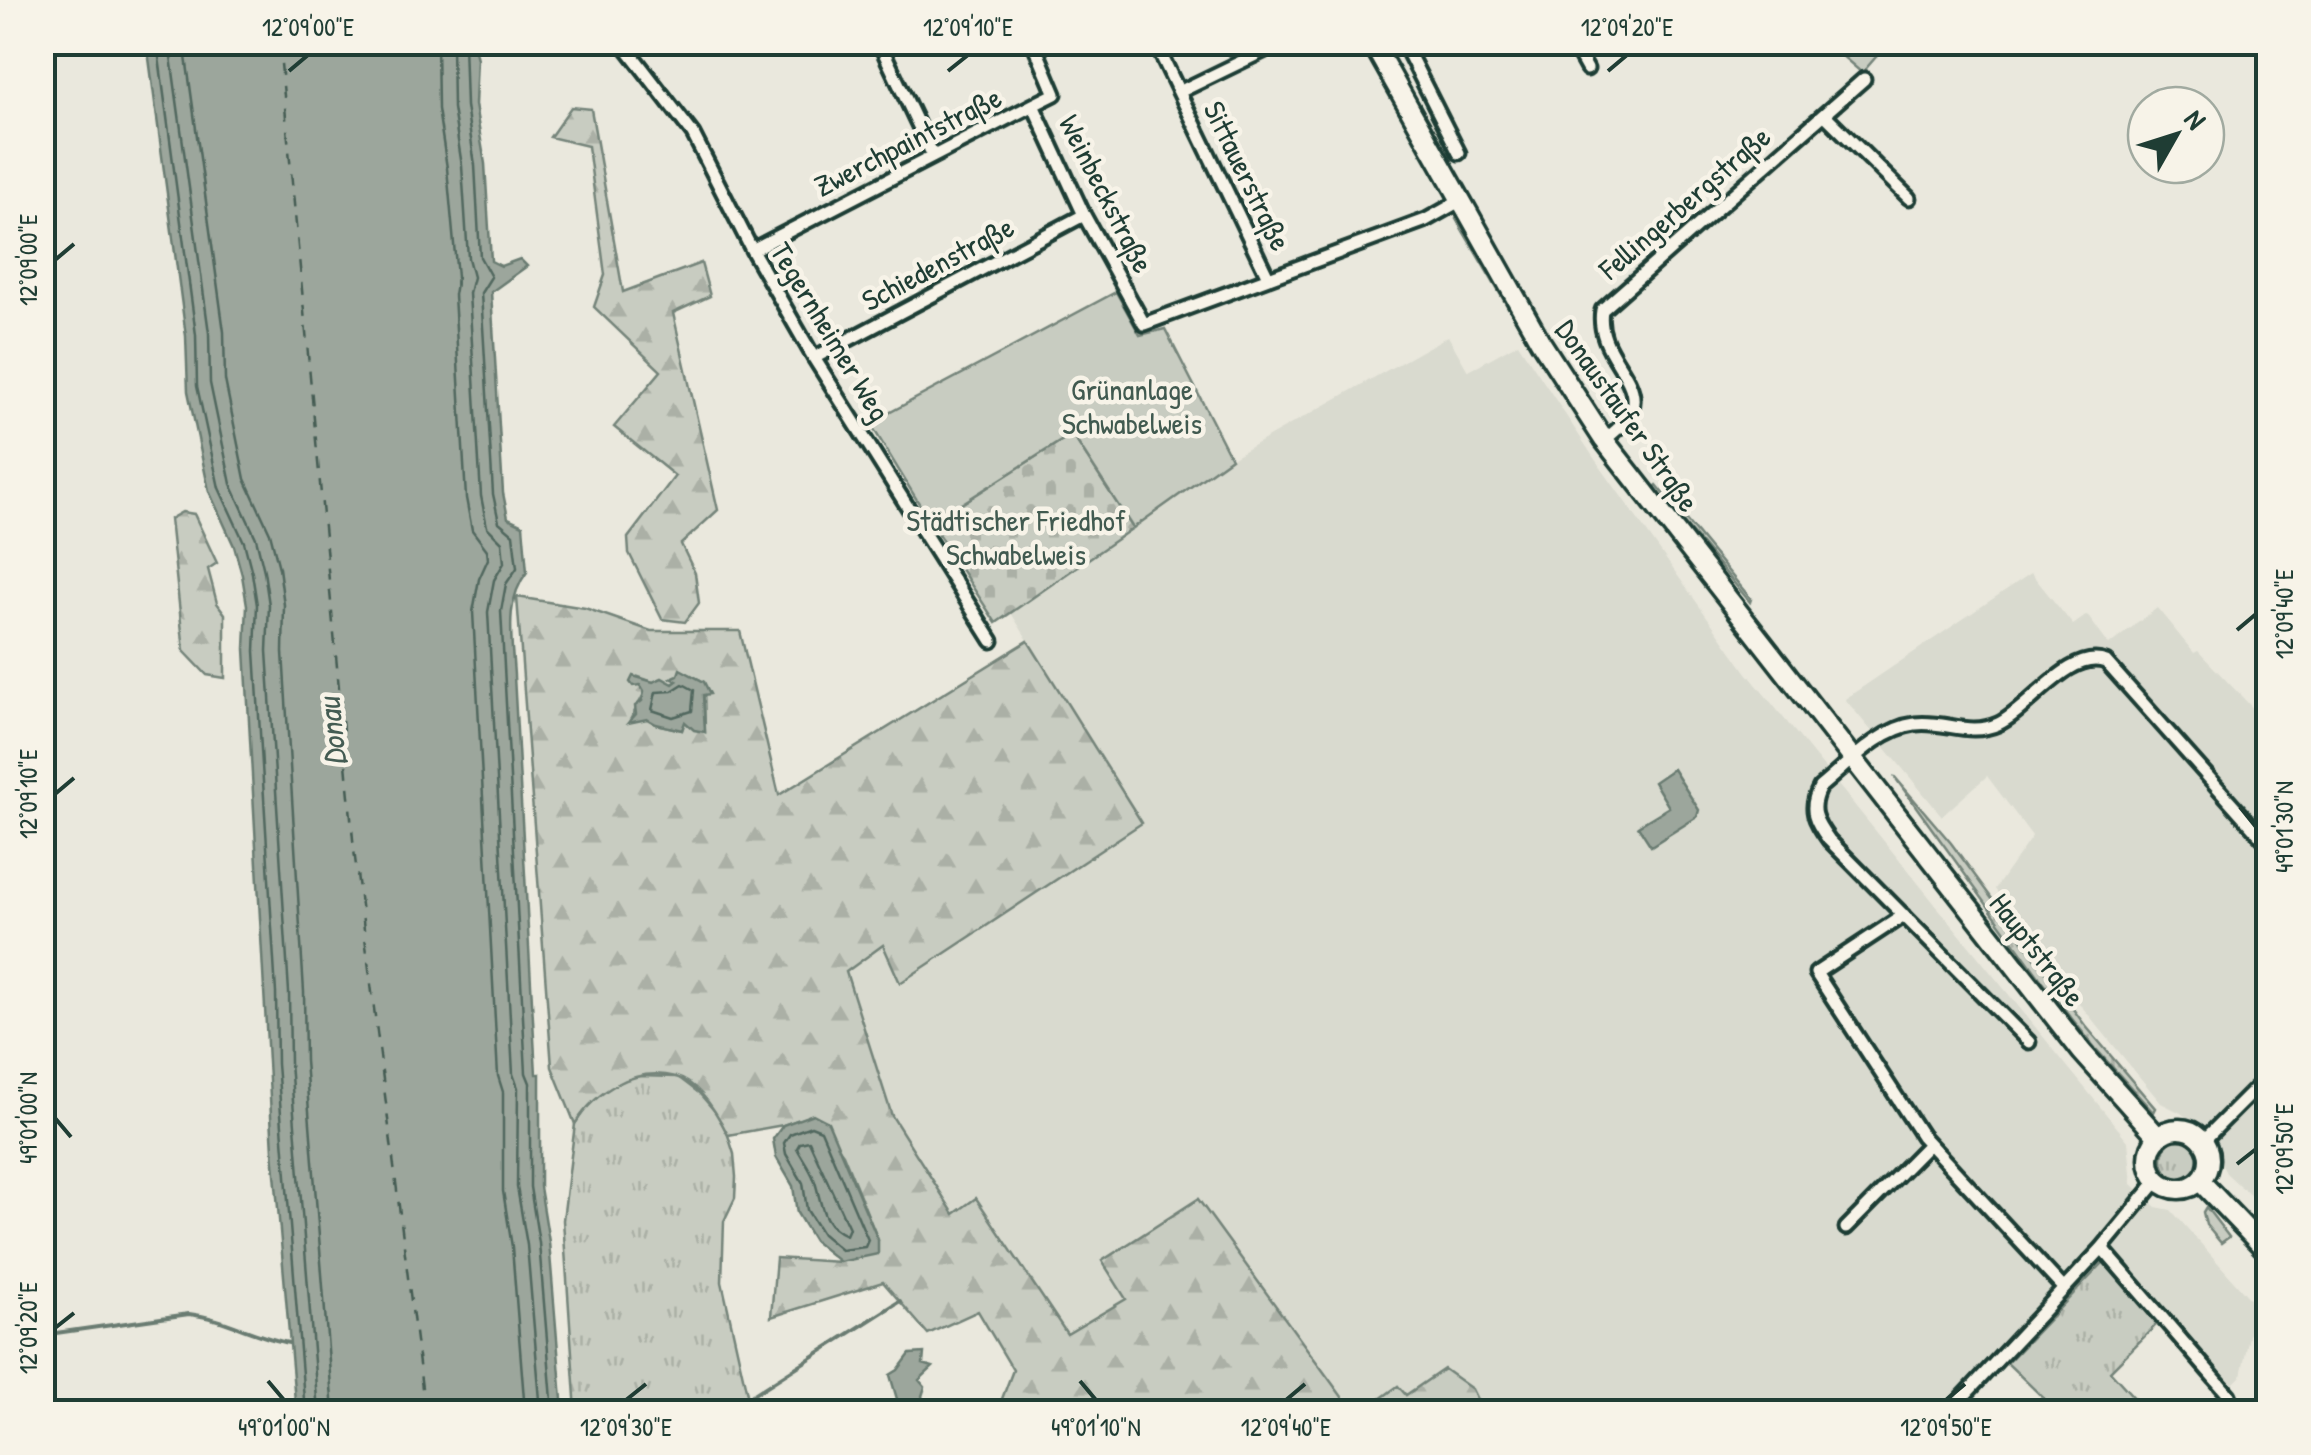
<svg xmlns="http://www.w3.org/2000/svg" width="2311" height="1455" viewBox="0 0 2311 1455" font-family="'Patrick Hand',sans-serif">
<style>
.built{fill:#d9dacf}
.grass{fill:url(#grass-tufts);stroke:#74847a;stroke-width:2.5}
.forest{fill:url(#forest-firs);stroke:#74847a;stroke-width:2.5;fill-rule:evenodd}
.cemetery{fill:url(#cemetery-stones);stroke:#74847a;stroke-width:2.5}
.green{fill:#c8ccc1;stroke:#74847a;stroke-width:2.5}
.water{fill:#9ca69c;stroke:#6a7c72;stroke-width:2.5}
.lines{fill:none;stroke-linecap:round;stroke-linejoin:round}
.shore{stroke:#51675e;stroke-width:2.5}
.stream{stroke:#6a7c72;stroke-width:4}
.ferry{stroke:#445c53;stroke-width:2.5;stroke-dasharray:12 10;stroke-linecap:butt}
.street-casing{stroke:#1f3d34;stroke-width:19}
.secondary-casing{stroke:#1f3d34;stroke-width:25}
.street{stroke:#f7f3e8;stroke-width:11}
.secondary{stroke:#f7f3e8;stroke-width:18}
.ticks{fill:none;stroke:#1f3d34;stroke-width:4}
.labels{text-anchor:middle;stroke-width:9;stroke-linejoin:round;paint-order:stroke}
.street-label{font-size:30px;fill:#1f3d34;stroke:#f7f3e8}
.park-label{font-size:30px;fill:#415a50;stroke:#f7f3e8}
.water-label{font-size:32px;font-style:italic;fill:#445c53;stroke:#f7f3e8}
.neatline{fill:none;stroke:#1f3d34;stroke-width:4}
.ticks-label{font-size:25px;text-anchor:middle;fill:#1f3d34}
</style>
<defs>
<pattern id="grass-tufts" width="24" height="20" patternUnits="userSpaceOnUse" patternTransform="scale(2.5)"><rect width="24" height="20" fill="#c8ccc1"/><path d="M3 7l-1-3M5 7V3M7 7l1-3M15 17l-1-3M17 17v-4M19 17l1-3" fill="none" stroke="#abb0a6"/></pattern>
<pattern id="forest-firs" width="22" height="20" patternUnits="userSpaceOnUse" patternTransform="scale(2.5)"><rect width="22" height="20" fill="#c8ccc1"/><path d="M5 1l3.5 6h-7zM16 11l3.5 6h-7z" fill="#abb0a6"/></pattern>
<pattern id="cemetery-stones" width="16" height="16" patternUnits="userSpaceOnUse" patternTransform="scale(2.5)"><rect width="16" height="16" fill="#c8ccc1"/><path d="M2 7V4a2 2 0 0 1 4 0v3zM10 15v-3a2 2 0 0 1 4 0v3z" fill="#abb0a6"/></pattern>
</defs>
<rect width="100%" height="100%" fill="#eae8dd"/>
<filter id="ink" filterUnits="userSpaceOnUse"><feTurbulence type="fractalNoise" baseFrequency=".01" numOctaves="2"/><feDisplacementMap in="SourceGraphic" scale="20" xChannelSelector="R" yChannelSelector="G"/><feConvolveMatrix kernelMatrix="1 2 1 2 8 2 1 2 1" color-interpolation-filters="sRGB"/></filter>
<g filter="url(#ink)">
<path class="built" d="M 1448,336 L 1468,371 L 1518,343 L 1594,458 L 1747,673 L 2128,1141 L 2132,1184 L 2156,1207 L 2171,1210 L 2250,1299 L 2254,1311 L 2241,1376 L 2233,1384 L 2113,1252 L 1962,1412 L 1770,1412 L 1754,1400 L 1741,1412 L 1483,1412 L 1472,1389 L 1406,1395 L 1398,1386 L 1362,1412 L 1353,1412 L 1198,1199 L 1103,1260 L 1127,1299 L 1067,1335 L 977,1199 L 954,1214 L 892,1116 L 846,972 L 884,944 L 900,982 L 1142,823 L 1011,613 L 1231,458 Z
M 2031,573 L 2073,625 L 2087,615 L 2109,645 L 2157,608 L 2194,653 L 2198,651 L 2268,724 L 2268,1212 L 2226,1173 L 2207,1136 L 2181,1113 L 2161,1103 L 2082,1007 L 1995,889 L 2032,836 L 1987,776 L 1942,816 L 1845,699 Z"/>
<path class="grass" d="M 1457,213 L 1463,217 L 1544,361 L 1536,355 L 1456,219 Z
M 1657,485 L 1751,599 L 1750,602 L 1654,488 Z
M 1894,776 L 1951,843 L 2084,1024 L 2155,1108 L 2153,1112 L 2096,1049 L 2042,981 Z
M 637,1076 L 678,1077 L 699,1093 L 718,1115 L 728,1135 L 734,1154 L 736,1177 L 735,1198 L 724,1221 L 722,1282 L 751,1412 L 576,1412 L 563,1220 L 575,1124 L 587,1106 L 603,1092 L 622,1080 Z
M2162 1159a21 21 0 1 1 42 0a21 21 0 1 1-42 0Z
M 2206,1207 L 2229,1237 L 2221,1243 L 2206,1225 L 2203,1212 Z
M 2104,1262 L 2159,1322 L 2110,1371 L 2147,1412 L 2058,1412 L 2007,1363 Z"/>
<path class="forest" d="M 571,107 L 591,109 L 623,292 L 701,263 L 710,296 L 673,313 L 718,510 L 681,544 L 695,573 L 699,603 L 685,622 L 662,619 L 629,553 L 628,538 L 675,476 L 614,427 L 661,371 L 594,307 L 605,275 L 588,146 L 550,137 Z
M 182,512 L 194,514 L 217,563 L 208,569 L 217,603 L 225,614 L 225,678 L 207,675 L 184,651 L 170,519 Z
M 517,597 L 585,608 L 651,631 L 740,631 L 779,795 L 1028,641 L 1142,823 L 900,983 L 883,945 L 846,972 L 892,1116 L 954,1214 L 976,1198 L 1067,1334 L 1126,1299 L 1102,1261 L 1198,1199 L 1353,1412 L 997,1412 L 1013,1370 L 978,1311 L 928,1334 L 883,1282 L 771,1317 L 776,1258 L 840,1262 L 878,1240 L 843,1154 L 813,1115 L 783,1125 L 728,1135 C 718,1115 700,1083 676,1077 C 634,1066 596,1091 575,1124 L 552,1067 ZM 681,670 L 704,682 L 705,732 L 684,721 L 682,730 L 656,724 L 647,718 L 629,722 L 645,692 L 639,677 L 653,682 L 672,684 L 678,681 Z
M 1444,1369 L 1472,1389 L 1483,1412 L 1362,1412 L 1398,1386 L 1406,1395 Z"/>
<path class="cemetery" d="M 1072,434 L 1133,528 L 996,623 L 931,523 Z"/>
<path class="green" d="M 1827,43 L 1888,43 L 1862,73 Z
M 1116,292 L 1140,335 L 1165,329 L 1231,458 L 1133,528 L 1072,434 L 931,523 L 870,423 Z"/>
<path class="water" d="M 147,43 L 473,43 L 477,59 L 475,105 L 485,164 L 491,261 L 501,266 L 520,259 L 527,266 L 491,292 L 503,493 L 508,518 L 523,525 L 527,572 C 504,602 512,640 514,676 L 536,1074 L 540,1074 L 540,1187 L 549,1242 L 563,1412 L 296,1412 L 273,1151 L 245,649 L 247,605 L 242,575 L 234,546 L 209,491 L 188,391 L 186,336 Z
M 680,669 L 704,682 L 710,694 L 703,695 L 705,732 L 694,730 L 685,722 L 682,730 L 656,724 L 647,719 L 628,723 L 636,714 L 635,706 L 642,701 L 644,692 L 640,685 L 633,686 L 630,682 L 633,676 L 653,682 L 662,678 L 673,684 L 677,681 L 671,678 L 678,675 Z
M 1673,769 L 1699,810 L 1697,817 L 1651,846 L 1638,826 L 1669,807 L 1654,782 Z
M 813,1114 L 828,1122 L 878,1240 L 878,1254 L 840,1262 L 814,1241 L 797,1213 L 793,1186 L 776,1157 L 773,1139 L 783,1125 Z
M 924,1353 L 923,1364 L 933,1367 L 919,1380 L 925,1387 L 922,1396 L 927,1412 L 904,1410 L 897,1399 L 890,1375 L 898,1370 L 910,1354 Z"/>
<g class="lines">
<path class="shore" d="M 157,42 L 196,335 L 197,386 L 219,488 L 244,542 L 252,573 L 257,605 L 255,651 L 276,993 L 277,1064 L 305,1412
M 169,42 L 209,333 L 210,383 L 231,484 L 256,538 L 264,571 L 269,605 L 267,651 L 289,992 L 290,1063 L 318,1412
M 184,42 L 224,332 L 225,380 L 245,479 L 270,533 L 279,568 L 284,605 L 283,652 L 304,992 L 305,1061 L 333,1412
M 437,42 L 438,109 L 447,168 L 457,277 L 454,295 L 466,498 L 472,530 L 487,550 L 488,559 L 479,579 L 473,612 L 498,1076 L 503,1092 L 503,1191 L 512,1247 L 525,1412
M 452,42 L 453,108 L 462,166 L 468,258 L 473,277 L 469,293 L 481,496 L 487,527 L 502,542 L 504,563 L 494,580 L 488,612 L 513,1074 L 518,1088 L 517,1187 L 527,1245 L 541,1412
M 464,42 L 466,106 L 475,165 L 480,257 L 491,277 L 481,293 L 493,494 L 499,522 L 513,534 L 517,568 L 506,584 L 501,611 L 526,1073 L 530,1083 L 530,1187 L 539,1243 L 553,1412
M 683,684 L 694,690 L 692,711 L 673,717 L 652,710 L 656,692 L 672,691 Z
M 811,1126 L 821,1130 L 868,1240 L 865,1247 L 841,1250 L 822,1234 L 807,1210 L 803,1183 L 786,1154 L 784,1143 L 790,1134 Z
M 809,1141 L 849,1228 L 846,1235 C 820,1225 822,1201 814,1179 C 810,1168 802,1158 797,1148 L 800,1143 Z"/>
<path class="stream" d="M 42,1335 L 189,1314 C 225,1318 254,1337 289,1343
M 726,1412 L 900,1301"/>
<path class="ferry" d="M 279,42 L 354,850 L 425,1412"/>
<defs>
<path id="street" d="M 622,42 L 693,134 L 752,250 L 814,358 L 992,641
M 879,42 L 933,156
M 1033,42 L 1055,94 L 1033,105 L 1084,215 L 1144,324 L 1426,220 L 1458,202
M 1155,42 L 1268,277
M 1403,42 L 1459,153
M 1572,42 L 1587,69
M 1179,92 L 1282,42
M 1825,115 L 1909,198
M 752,250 L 1033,105
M 814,358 L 1084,215
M 1604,440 C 1675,390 1593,366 1602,310 L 1864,79
M 1904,915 L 1816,973 L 1922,1136 L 2064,1289
M 2029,1042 L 1829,840 C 1815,821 1808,809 1820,787 C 1847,765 1880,728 1915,724 C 1944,720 1969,737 1998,724 C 2030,709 2070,648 2106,662 L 2268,844
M 2204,1140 L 2268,1076
M 1846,1228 L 1929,1144
M 2102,1248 L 2229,1395 L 2235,1412
M 1949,1412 L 2102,1248 L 2158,1180"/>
<path id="secondary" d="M 1372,42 L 1540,341 L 1604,440 L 2082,1052 L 2158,1137
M2149 1159a30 30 0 1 1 60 0a30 30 0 1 1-60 0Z
M 2200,1181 L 2268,1252"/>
</defs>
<use href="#street" class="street-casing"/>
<use href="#secondary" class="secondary-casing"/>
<use href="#street" class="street"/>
<use href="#secondary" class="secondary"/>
</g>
</g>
<path class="ticks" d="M 289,71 L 308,55M 948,71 L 968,55M 1608,71 L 1627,55M 55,260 L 74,244M 2237,630 L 2256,614M 55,794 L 74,778M 2240,807 L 2256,827M 55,1118 L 71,1137M 2237,1164 L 2256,1149M 55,1328 L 74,1313M 268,1381 L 284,1400M 1080,1381 L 1096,1400M 626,1400 L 646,1384M 1286,1400 L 1305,1384M 1946,1400 L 1965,1384"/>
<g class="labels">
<g class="street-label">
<text transform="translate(908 142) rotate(-27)" y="10">Zwerchpaintstraße</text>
<text transform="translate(1247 176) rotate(64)" y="10">Sittauerstraße</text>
<text transform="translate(1106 194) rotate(63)" y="10">Weinbeckstraße</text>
<text transform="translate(1685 203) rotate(-41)" y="10">Fellingerbergstraße</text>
<text transform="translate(938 264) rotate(-28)" y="10">Schiedenstraße</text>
<text transform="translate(830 332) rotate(59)" y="10">Tegernheimer Weg</text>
<text transform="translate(1627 416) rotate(55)" y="10">Donaustaufer Straße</text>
<text transform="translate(2037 950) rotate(52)" y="10">Hauptstraße</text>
</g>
<g class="park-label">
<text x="1132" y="400">Grünanlage<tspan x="1132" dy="34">Schwabelweis</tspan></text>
<text x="1016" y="531">Städtischer Friedhof<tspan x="1016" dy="34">Schwabelweis</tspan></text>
</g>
<g class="water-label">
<text transform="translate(332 732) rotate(-96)" y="11">Donau</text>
</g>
</g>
<rect width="2311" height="1455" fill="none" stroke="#f7f3e8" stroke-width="110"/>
<g transform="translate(2176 135) rotate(51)"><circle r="48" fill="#f7f3e8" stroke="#a1aaa0" stroke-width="2.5"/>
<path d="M0-8L18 38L0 25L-18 38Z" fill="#1f3d34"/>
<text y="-15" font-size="28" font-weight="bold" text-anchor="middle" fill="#1f3d34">N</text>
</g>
<rect x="55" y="55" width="2201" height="1345" class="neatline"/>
<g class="ticks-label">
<text x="308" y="36">12°09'00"E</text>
<text x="968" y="36">12°09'10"E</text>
<text x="1627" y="36">12°09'20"E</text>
<text transform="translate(28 260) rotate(-90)" y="9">12°09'00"E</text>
<text transform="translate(2284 614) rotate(-90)" y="9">12°09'40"E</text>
<text transform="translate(28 794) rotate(-90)" y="9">12°09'10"E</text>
<text transform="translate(2284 827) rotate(-90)" y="9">49°01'30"N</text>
<text transform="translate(28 1118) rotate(-90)" y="9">49°01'00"N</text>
<text transform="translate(2284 1149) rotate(-90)" y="9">12°09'50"E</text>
<text transform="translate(28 1328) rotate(-90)" y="9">12°09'20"E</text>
<text x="284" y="1436">49°01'00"N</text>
<text x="626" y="1436">12°09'30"E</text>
<text x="1096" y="1436">49°01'10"N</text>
<text x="1286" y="1436">12°09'40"E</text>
<text x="1946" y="1436">12°09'50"E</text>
</g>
</svg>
